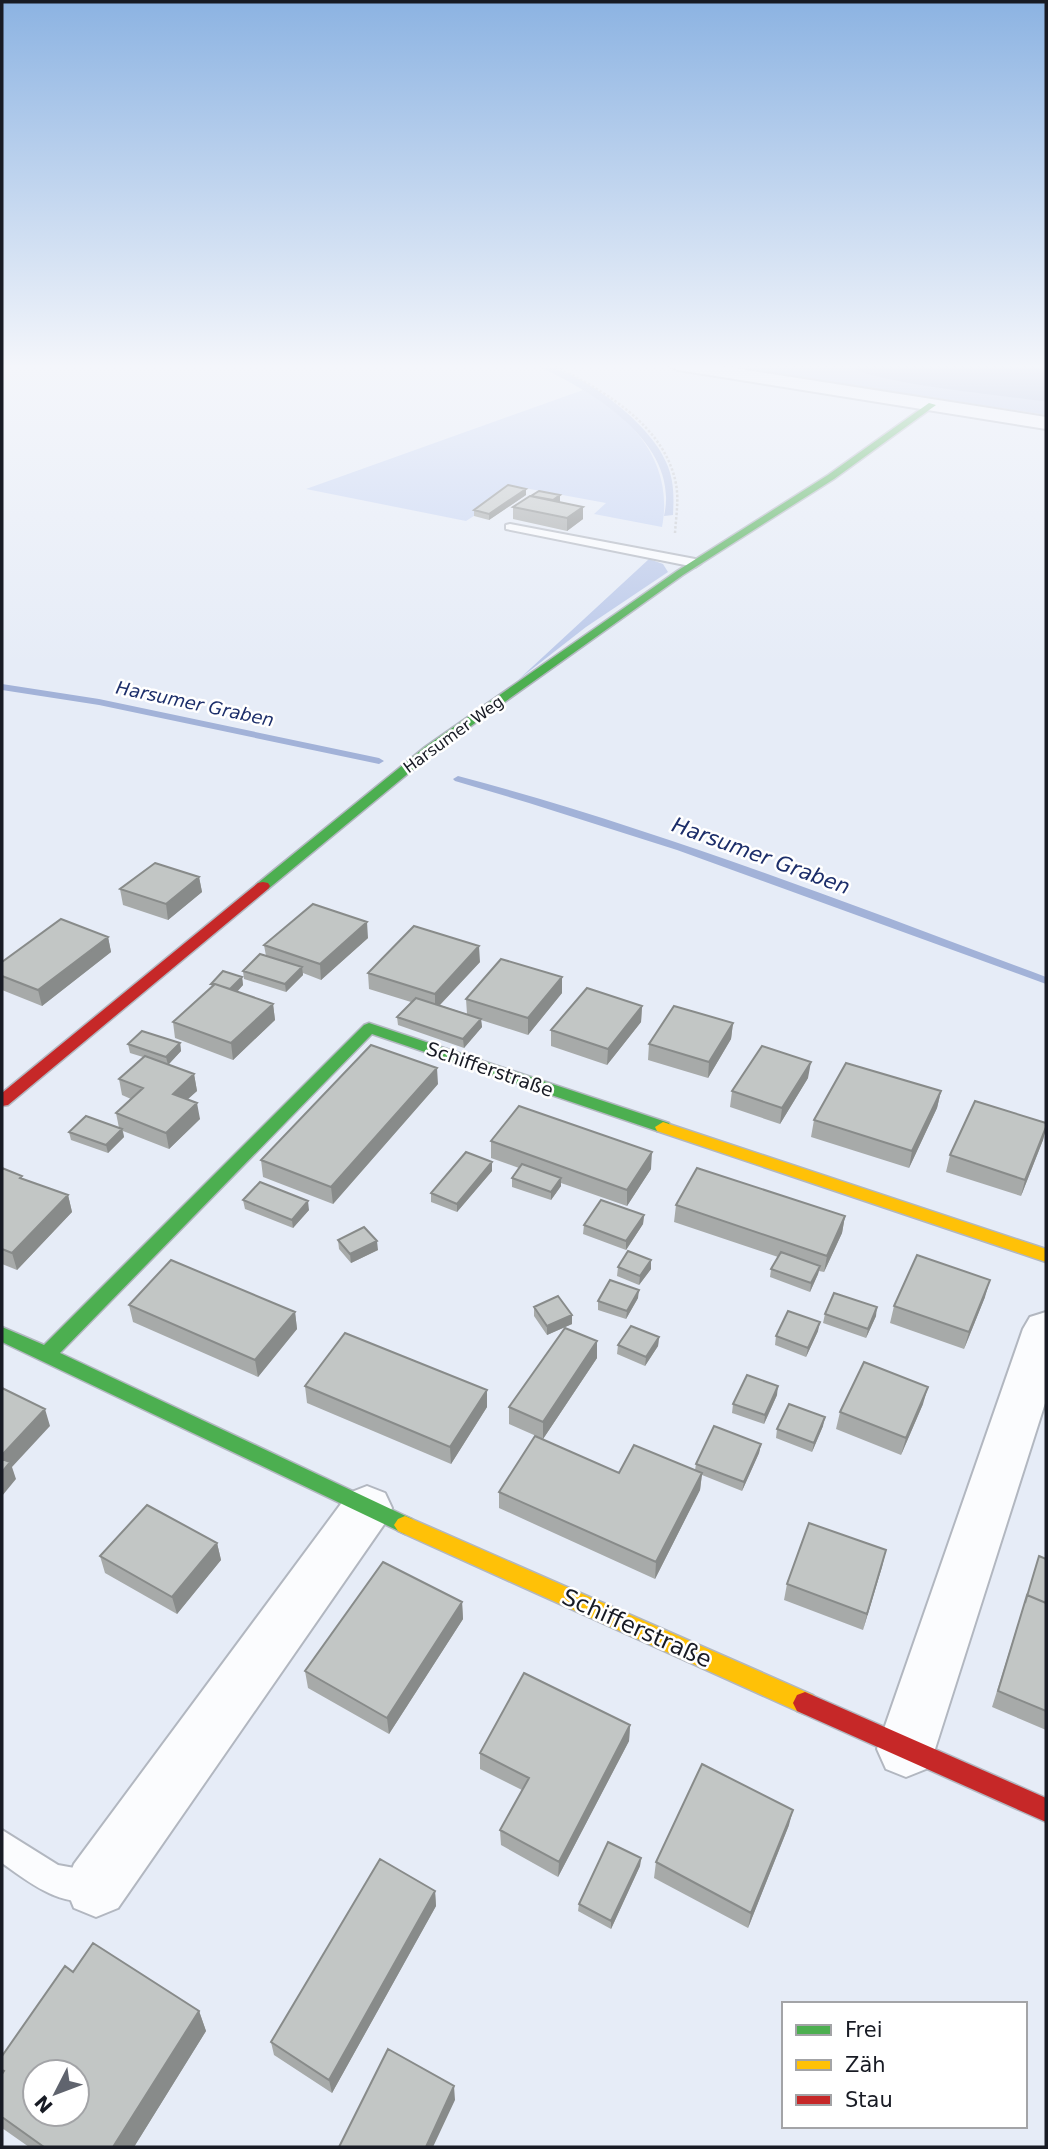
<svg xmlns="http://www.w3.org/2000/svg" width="1048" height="2149" viewBox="0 0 1048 2149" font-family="'DejaVu Sans',sans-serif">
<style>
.green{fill:#c6d4f3}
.forest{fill:#bac8e9}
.water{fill:#a2b2d8}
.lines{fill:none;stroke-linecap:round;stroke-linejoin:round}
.stream{fill:#a2b2d8;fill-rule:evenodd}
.lane-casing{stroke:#b2b7c0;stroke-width:4}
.street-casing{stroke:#b2b7c0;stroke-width:4}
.fast-casing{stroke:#b2b7c0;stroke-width:3}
.slow-casing{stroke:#b2b7c0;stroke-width:3}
.jam-casing{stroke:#b2b7c0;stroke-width:3}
.path{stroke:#c9cbcf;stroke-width:2.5;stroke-dasharray:2.5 2;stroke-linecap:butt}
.lane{fill:#fbfcfe;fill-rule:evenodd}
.street{fill:#fbfcfe;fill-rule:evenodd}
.fast{fill:#4caf50;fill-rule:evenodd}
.slow{fill:#ffc107;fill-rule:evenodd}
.jam{fill:#c62828;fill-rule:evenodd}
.wall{fill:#a7aaa9}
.shaded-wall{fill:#888b8a}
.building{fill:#c2c6c5;stroke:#888b8a;stroke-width:2;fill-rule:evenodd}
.labels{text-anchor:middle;stroke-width:5;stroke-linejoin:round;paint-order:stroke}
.far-street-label{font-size:16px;fill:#181b24;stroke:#fff}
.far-water-label{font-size:18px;font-style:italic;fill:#1c2e6a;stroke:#fff}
.street-label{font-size:19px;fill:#181b24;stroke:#fff}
.water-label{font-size:21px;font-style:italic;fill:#1c2e6a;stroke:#fff}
.near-street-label{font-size:23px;fill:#181b24;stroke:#fff}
</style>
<rect width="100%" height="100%" fill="#e6ecf7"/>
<path class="green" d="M 583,390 C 635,418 674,465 662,527 L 594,514 L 606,503 L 519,487 L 466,521 L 306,489 Z"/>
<path class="forest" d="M 535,365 C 576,365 651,424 666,462 C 674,479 674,496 673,515 L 664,516 C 681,443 591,390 535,365 Z
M 723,365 L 849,365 L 1046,402 L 1046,415 Z
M 649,559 L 663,564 L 668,572 L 586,627 L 518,680 Z"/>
<path class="water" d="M 849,365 L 1046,365 L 1046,402 C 1013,396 864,383 849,365 Z"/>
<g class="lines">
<path class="stream" d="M 2,684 L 99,699 L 379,758 L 384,761 L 379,764 L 99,705 L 2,690 Z
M 458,776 C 658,829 853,905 1046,977 L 1046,984 L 677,850 L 529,803 L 455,781 L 453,779 Z"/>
<defs>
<path id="lane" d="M 510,524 L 695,559 L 701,563 L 695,567 L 506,529 L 506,525 Z
M 2,1830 L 58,1865 L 91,1871 L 102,1875 L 106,1886 L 102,1897 C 66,1912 30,1883 2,1863 Z"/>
<path id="street" d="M 669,365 L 715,365 L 1046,417 L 1046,429 L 678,370 Z
M 1046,1312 L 1046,1400 L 935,1749 L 926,1769 L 906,1777 L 886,1769 L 877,1749 L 1023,1329 L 1030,1317 Z
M 367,1486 L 385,1493 L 392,1508 L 385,1523 L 118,1908 L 96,1917 L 74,1908 L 65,1886 L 74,1864 L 349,1493 Z"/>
<path id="fast" d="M 929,403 L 936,405 L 834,479 L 683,575 L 433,753 L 268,889 L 258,889 L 256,886 L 258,883 L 425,747 L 677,571 L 828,475 Z
M 369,1023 L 669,1123 L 671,1127 L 663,1132 L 657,1131 L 372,1034 L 60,1353 L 412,1519 L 416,1525 L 412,1531 L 405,1534 L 2,1342 L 2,1327 L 44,1345 L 364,1025 Z"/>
<path id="slow" d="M 663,1122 L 1046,1249 L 1046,1262 L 657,1131 L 655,1127 Z
M 405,1516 L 813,1695 L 817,1703 L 813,1711 L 805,1714 L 797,1711 L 398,1531 L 394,1525 L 398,1519 Z"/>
<path id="jam" d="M 263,882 L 268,883 L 270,886 L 268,889 L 8,1105 L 2,1106 L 2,1093 L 258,883 Z
M 805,1692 L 1046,1798 L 1046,1822 L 797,1711 L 793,1703 L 797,1695 Z"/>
</defs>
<use href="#lane" class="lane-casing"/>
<use href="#street" class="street-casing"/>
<use href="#fast" class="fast-casing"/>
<use href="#slow" class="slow-casing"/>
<use href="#jam" class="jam-casing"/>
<path class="path" d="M 552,365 C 602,389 665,425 676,484 C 679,500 676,517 675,533"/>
<use href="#lane" class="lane"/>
<use href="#street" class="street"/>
<use href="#fast" class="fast"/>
<use href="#slow" class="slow"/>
<use href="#jam" class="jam"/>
</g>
<path class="wall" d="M 526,495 L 489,520 L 474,516 L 474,510 Z
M 560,495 L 560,502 L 583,519 L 567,531 L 513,519 L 513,507 L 531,496 Z
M 199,877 L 202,892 L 168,920 L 123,905 L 120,889 Z
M 108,937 L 111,952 L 42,1006 L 2,990 L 2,962 Z
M 368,938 L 321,980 L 303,973 L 303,975 L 286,992 L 244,979 L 243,971 L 266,956 L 264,945 Z
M 480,962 L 440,1005 L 467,1014 L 466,999 L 562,977 L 562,993 L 528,1035 L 481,1020 L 482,1027 L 464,1048 L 398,1025 L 397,1017 L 411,1002 L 369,989 L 368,973 Z
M 242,977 L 243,985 L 237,992 L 273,1004 L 275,1020 L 233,1060 L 175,1038 L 173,1022 L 212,987 L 211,984 Z
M 642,1006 L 641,1022 L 607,1065 L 551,1046 L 551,1030 Z
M 733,1023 L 731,1039 L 708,1078 L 648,1060 L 649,1044 Z
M 180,1043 L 181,1051 L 168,1065 L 194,1074 L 197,1091 L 187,1099 L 200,1119 L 169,1149 L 123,1131 L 124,1137 L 108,1153 L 71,1140 L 69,1132 L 119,1128 L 116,1113 L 131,1099 L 122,1095 L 119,1079 L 143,1057 L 130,1053 L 128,1044 Z
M 808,1078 L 780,1124 L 730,1107 L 732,1091 Z
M 438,1084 L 333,1204 L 263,1177 L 261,1160 Z
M 941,1091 L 937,1108 L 909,1168 L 811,1137 L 814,1120 Z
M 1046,1128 L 1043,1140 L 1021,1196 L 946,1172 L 950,1155 Z
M 491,1141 L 651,1169 L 627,1206 L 561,1183 L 561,1186 L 551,1200 L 512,1187 L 512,1178 L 519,1168 L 491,1158 Z
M 2,1168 L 23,1179 L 68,1195 L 72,1212 L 17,1270 L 2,1264 Z
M 492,1171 L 457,1212 L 431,1202 L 431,1193 Z
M 243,1200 L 309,1210 L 293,1228 L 245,1209 Z
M 676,1205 L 845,1216 L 842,1233 L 824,1272 L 819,1271 L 818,1274 L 810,1292 L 770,1277 L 771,1269 L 778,1257 L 674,1222 Z
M 644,1215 L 643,1224 L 626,1250 L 583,1234 L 584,1225 Z
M 338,1240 L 378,1250 L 351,1263 L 339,1249 Z
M 651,1260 L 651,1269 L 639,1285 L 617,1276 L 618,1267 Z
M 985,1297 L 964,1349 L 890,1323 L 894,1306 Z
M 638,1298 L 626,1319 L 598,1310 L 598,1301 Z
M 129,1305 L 295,1312 L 297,1329 L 258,1377 L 133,1322 Z
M 534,1307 L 572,1315 L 572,1324 L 547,1335 L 534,1316 Z
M 825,1314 L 876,1316 L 866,1338 L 823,1323 Z
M 818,1331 L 806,1357 L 775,1345 L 776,1336 Z
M 659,1337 L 658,1346 L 645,1366 L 617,1354 L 618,1345 Z
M 597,1341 L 597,1358 L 543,1439 L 509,1424 L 509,1407 Z
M 305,1386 L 487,1407 L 451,1464 L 307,1403 Z
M 777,1395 L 764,1424 L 732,1413 L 733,1404 Z
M 923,1404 L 901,1455 L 836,1429 L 840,1412 Z
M 823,1426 L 812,1452 L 776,1438 L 777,1429 Z
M 761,1444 L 759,1453 L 742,1491 L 702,1475 L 700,1490 L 655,1579 L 499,1508 L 499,1492 L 619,1473 L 695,1470 L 696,1464 Z
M 217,1543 L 221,1560 L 177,1614 L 105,1573 L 100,1556 Z
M 886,1550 L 863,1630 L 784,1600 L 787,1584 Z
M 1039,1556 L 1046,1559 L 1046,1730 L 992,1707 Z
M 462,1602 L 463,1619 L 389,1734 L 308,1688 L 305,1671 Z
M 630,1725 L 629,1741 L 558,1877 L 501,1845 L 500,1830 L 522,1790 L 480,1769 L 480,1753 Z
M 789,1825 L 748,1928 L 654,1878 L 656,1862 Z
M 641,1858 L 640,1866 L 611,1929 L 578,1911 L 579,1904 Z
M 435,1891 L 436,1906 L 332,2093 L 274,2055 L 271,2042 Z
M 73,1972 L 199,2011 L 206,2031 L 134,2147 L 29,2147 L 2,2128 L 2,2056 Z"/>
<path class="shaded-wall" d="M 526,489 L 526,495 L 489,520 L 489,514 Z
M 560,495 L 560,502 L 547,504 Z
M 583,507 L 583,519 L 567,531 L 567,518 Z
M 199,877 L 202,892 L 168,920 L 166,904 Z
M 367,922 L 368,938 L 321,980 L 320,964 Z
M 108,937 L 111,952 L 42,1006 L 38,990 Z
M 479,946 L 480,962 L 435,1010 L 435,994 Z
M 302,967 L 303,975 L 286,992 L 285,984 Z
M 242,977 L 243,985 L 231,998 L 230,989 Z
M 562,977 L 562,993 L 528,1035 L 528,1018 Z
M 273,1004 L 275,1020 L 233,1060 L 231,1043 Z
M 642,1006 L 641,1022 L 607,1065 L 608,1049 Z
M 481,1019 L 482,1027 L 464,1048 L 463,1039 Z
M 733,1023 L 731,1039 L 708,1078 L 709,1062 Z
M 180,1043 L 181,1051 L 168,1065 L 166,1057 Z
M 811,1062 L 808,1078 L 780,1124 L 782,1108 Z
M 437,1068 L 438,1084 L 333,1204 L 331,1187 Z
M 194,1074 L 197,1091 L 176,1110 L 173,1094 Z
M 941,1091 L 937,1108 L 909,1168 L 912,1151 Z
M 197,1103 L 200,1119 L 169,1149 L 166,1133 Z
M 1046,1127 L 1043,1140 L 1021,1196 L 1025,1180 Z
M 122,1129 L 124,1137 L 108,1153 L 106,1145 Z
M 652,1152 L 651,1169 L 627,1206 L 627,1190 Z
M 492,1162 L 492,1171 L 457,1212 L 457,1204 Z
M 561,1178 L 561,1186 L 551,1200 L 551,1192 Z
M 68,1195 L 72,1212 L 17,1270 L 12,1253 Z
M 308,1201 L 309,1210 L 293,1228 L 292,1220 Z
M 644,1215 L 643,1224 L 626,1250 L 626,1241 Z
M 845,1216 L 842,1233 L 824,1272 L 827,1256 Z
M 377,1241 L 378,1250 L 351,1263 L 350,1254 Z
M 651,1260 L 651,1269 L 639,1285 L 640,1276 Z
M 820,1266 L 818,1274 L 810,1292 L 811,1283 Z
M 990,1280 L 985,1297 L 964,1349 L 969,1332 Z
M 639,1290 L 638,1298 L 626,1319 L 627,1311 Z
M 877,1307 L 876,1316 L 866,1338 L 868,1329 Z
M 295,1312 L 297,1329 L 258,1377 L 255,1360 Z
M 572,1315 L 572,1324 L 547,1335 L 547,1326 Z
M 820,1322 L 818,1331 L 806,1357 L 808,1348 Z
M 659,1337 L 658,1346 L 645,1366 L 646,1357 Z
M 597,1341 L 597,1358 L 543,1439 L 543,1422 Z
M 778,1386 L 777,1395 L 764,1424 L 765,1415 Z
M 928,1387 L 923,1404 L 901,1455 L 906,1438 Z
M 487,1390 L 487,1407 L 451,1464 L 450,1447 Z
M 45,1409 L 50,1426 L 12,1467 L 16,1479 L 2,1496 L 2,1472 L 5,1468 L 2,1455 Z
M 825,1417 L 823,1426 L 812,1452 L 814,1443 Z
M 761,1444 L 759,1453 L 742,1491 L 744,1482 Z
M 702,1473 L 700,1490 L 655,1579 L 656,1562 Z
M 217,1543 L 221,1560 L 177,1614 L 172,1597 Z
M 886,1550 L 882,1567 L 863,1630 L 867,1614 Z
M 462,1602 L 463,1619 L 389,1734 L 387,1718 Z
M 630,1725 L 629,1741 L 558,1877 L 559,1862 Z
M 793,1810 L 789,1825 L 748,1928 L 751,1913 Z
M 641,1858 L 640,1866 L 611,1929 L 611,1921 Z
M 435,1891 L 436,1906 L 332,2093 L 329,2080 Z
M 199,2011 L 206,2031 L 134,2147 L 113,2147 Z
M 454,2086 L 455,2100 L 433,2147 L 426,2147 Z"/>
<path class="building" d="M 508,485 L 526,489 L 489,514 L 474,510 Z
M 539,491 L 560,495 L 553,500 L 531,496 Z
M 530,496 L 583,507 L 567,518 L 513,507 Z
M 155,863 L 199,877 L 166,904 L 120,889 Z
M 313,904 L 367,922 L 320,964 L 264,945 Z
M 61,919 L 108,937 L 38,990 L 2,976 L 2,962 Z
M 414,926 L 479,946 L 435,994 L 368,973 Z
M 260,954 L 302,967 L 285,984 L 243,971 Z
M 501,959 L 562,977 L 528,1018 L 466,999 Z
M 223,971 L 242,977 L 230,989 L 215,984 L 211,984 Z
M 215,984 L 273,1004 L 231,1043 L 173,1022 Z
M 587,988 L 642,1006 L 608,1049 L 551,1030 Z
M 416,998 L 481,1019 L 463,1039 L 397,1017 Z
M 674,1006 L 733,1023 L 709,1062 L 649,1044 Z
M 142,1031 L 180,1043 L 166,1057 L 128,1044 Z
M 371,1045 L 437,1068 L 331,1187 L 261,1160 Z
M 762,1046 L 811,1062 L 782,1108 L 732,1091 Z
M 145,1056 L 194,1074 L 173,1094 L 197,1103 L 166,1133 L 116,1113 L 143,1088 L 119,1079 Z
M 846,1063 L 941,1091 L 912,1151 L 814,1120 Z
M 975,1101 L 1046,1123 L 1046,1127 L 1025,1180 L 950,1155 Z
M 519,1106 L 652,1152 L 627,1190 L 491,1141 Z
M 86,1116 L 122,1129 L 106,1145 L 69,1132 Z
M 466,1152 L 492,1162 L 457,1204 L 431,1193 Z
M 522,1164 L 561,1178 L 551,1192 L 512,1178 Z
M 2,1168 L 22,1176 L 20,1178 L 68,1195 L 12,1253 L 2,1249 Z
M 697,1168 L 845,1216 L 827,1256 L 676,1205 Z
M 260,1182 L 308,1201 L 292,1220 L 243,1200 Z
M 601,1200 L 644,1215 L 626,1241 L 584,1225 Z
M 364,1227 L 377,1241 L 350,1254 L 338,1240 Z
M 628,1251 L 651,1260 L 640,1276 L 618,1267 Z
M 781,1252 L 820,1266 L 811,1283 L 771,1269 Z
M 917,1255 L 990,1280 L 969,1332 L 894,1306 Z
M 171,1260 L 295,1312 L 255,1360 L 129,1305 Z
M 610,1280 L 639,1290 L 627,1311 L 598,1301 Z
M 834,1293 L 877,1307 L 868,1329 L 825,1314 Z
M 558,1296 L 572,1315 L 547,1326 L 534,1307 Z
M 788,1311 L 820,1322 L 808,1348 L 776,1336 Z
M 631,1326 L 659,1337 L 646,1357 L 618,1345 Z
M 565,1328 L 597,1341 L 543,1422 L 509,1407 Z
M 345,1333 L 487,1390 L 450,1447 L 305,1386 Z
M 864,1362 L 928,1387 L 906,1438 L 840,1412 Z
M 747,1375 L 778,1386 L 765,1415 L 733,1404 Z
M 2,1388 L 45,1409 L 2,1455 Z
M 789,1404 L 825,1417 L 814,1443 L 777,1429 Z
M 714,1426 L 761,1444 L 744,1482 L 696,1464 Z
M 535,1436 L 619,1473 L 634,1445 L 702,1473 L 656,1562 L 499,1492 Z
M 2,1459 L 10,1462 L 2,1472 Z
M 147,1505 L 217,1543 L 172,1597 L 100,1556 Z
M 809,1523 L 886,1550 L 867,1614 L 787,1584 Z
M 1039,1556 L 1046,1559 L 1046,1603 L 1027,1595 L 1025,1603 Z
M 383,1562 L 462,1602 L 387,1718 L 305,1671 Z
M 1027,1595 L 1046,1603 L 1046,1711 L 998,1691 Z
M 524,1673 L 630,1725 L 559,1862 L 500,1830 L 529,1778 L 480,1753 Z
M 702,1764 L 793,1810 L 751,1913 L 656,1862 Z
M 608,1842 L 641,1858 L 611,1921 L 579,1904 Z
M 380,1859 L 435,1891 L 329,2080 L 271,2042 Z
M 93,1943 L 199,2011 L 113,2147 L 44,2147 L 2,2117 L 2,2074 L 4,2071 L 2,2070 L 2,2056 L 65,1966 L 73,1972 ZM 35,2072 L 77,2072 L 77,2114 L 35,2114 Z
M 388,2049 L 454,2086 L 426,2147 L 339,2147 Z"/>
<linearGradient id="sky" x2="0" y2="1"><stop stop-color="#8cb3e2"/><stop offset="0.55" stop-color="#f4f6fb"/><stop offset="1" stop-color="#f4f6fb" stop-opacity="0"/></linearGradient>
<rect width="1048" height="666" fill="url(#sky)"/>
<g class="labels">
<g class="far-street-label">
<text transform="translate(453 734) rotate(-36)" y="6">Harsumer Weg</text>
</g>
<g class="far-water-label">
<text transform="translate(195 704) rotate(12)" y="6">Harsumer Graben</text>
</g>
<g class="street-label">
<text transform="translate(490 1069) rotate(19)" y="7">Schifferstraße</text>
</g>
<g class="water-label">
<text transform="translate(761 856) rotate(20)" y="7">Harsumer Graben</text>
</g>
<g class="near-street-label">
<text transform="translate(637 1628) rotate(24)" y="8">Schifferstraße</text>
</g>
</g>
<rect width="1048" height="2149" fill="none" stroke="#181b24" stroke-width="7"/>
<rect x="782" y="2002" width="245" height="126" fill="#ffffff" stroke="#a3a4a7" stroke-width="2"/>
<rect x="796" y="2025" width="35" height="10" fill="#4caf50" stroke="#a3a4a7" stroke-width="2"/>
<text x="845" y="2037" font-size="21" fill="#181b24">Frei</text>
<rect x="796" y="2060" width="35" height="10" fill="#ffc107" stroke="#a3a4a7" stroke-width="2"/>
<text x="845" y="2072" font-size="21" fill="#181b24">Zäh</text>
<rect x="796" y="2095" width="35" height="10" fill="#c62828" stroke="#a3a4a7" stroke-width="2"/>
<text x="845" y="2107" font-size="21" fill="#181b24">Stau</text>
<g transform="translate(56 2093) rotate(228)"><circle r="33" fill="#ffffff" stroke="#a3a4a7" stroke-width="2"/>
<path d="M0-5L12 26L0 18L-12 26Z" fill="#60646e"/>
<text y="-10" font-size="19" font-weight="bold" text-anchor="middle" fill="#181b24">N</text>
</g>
</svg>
